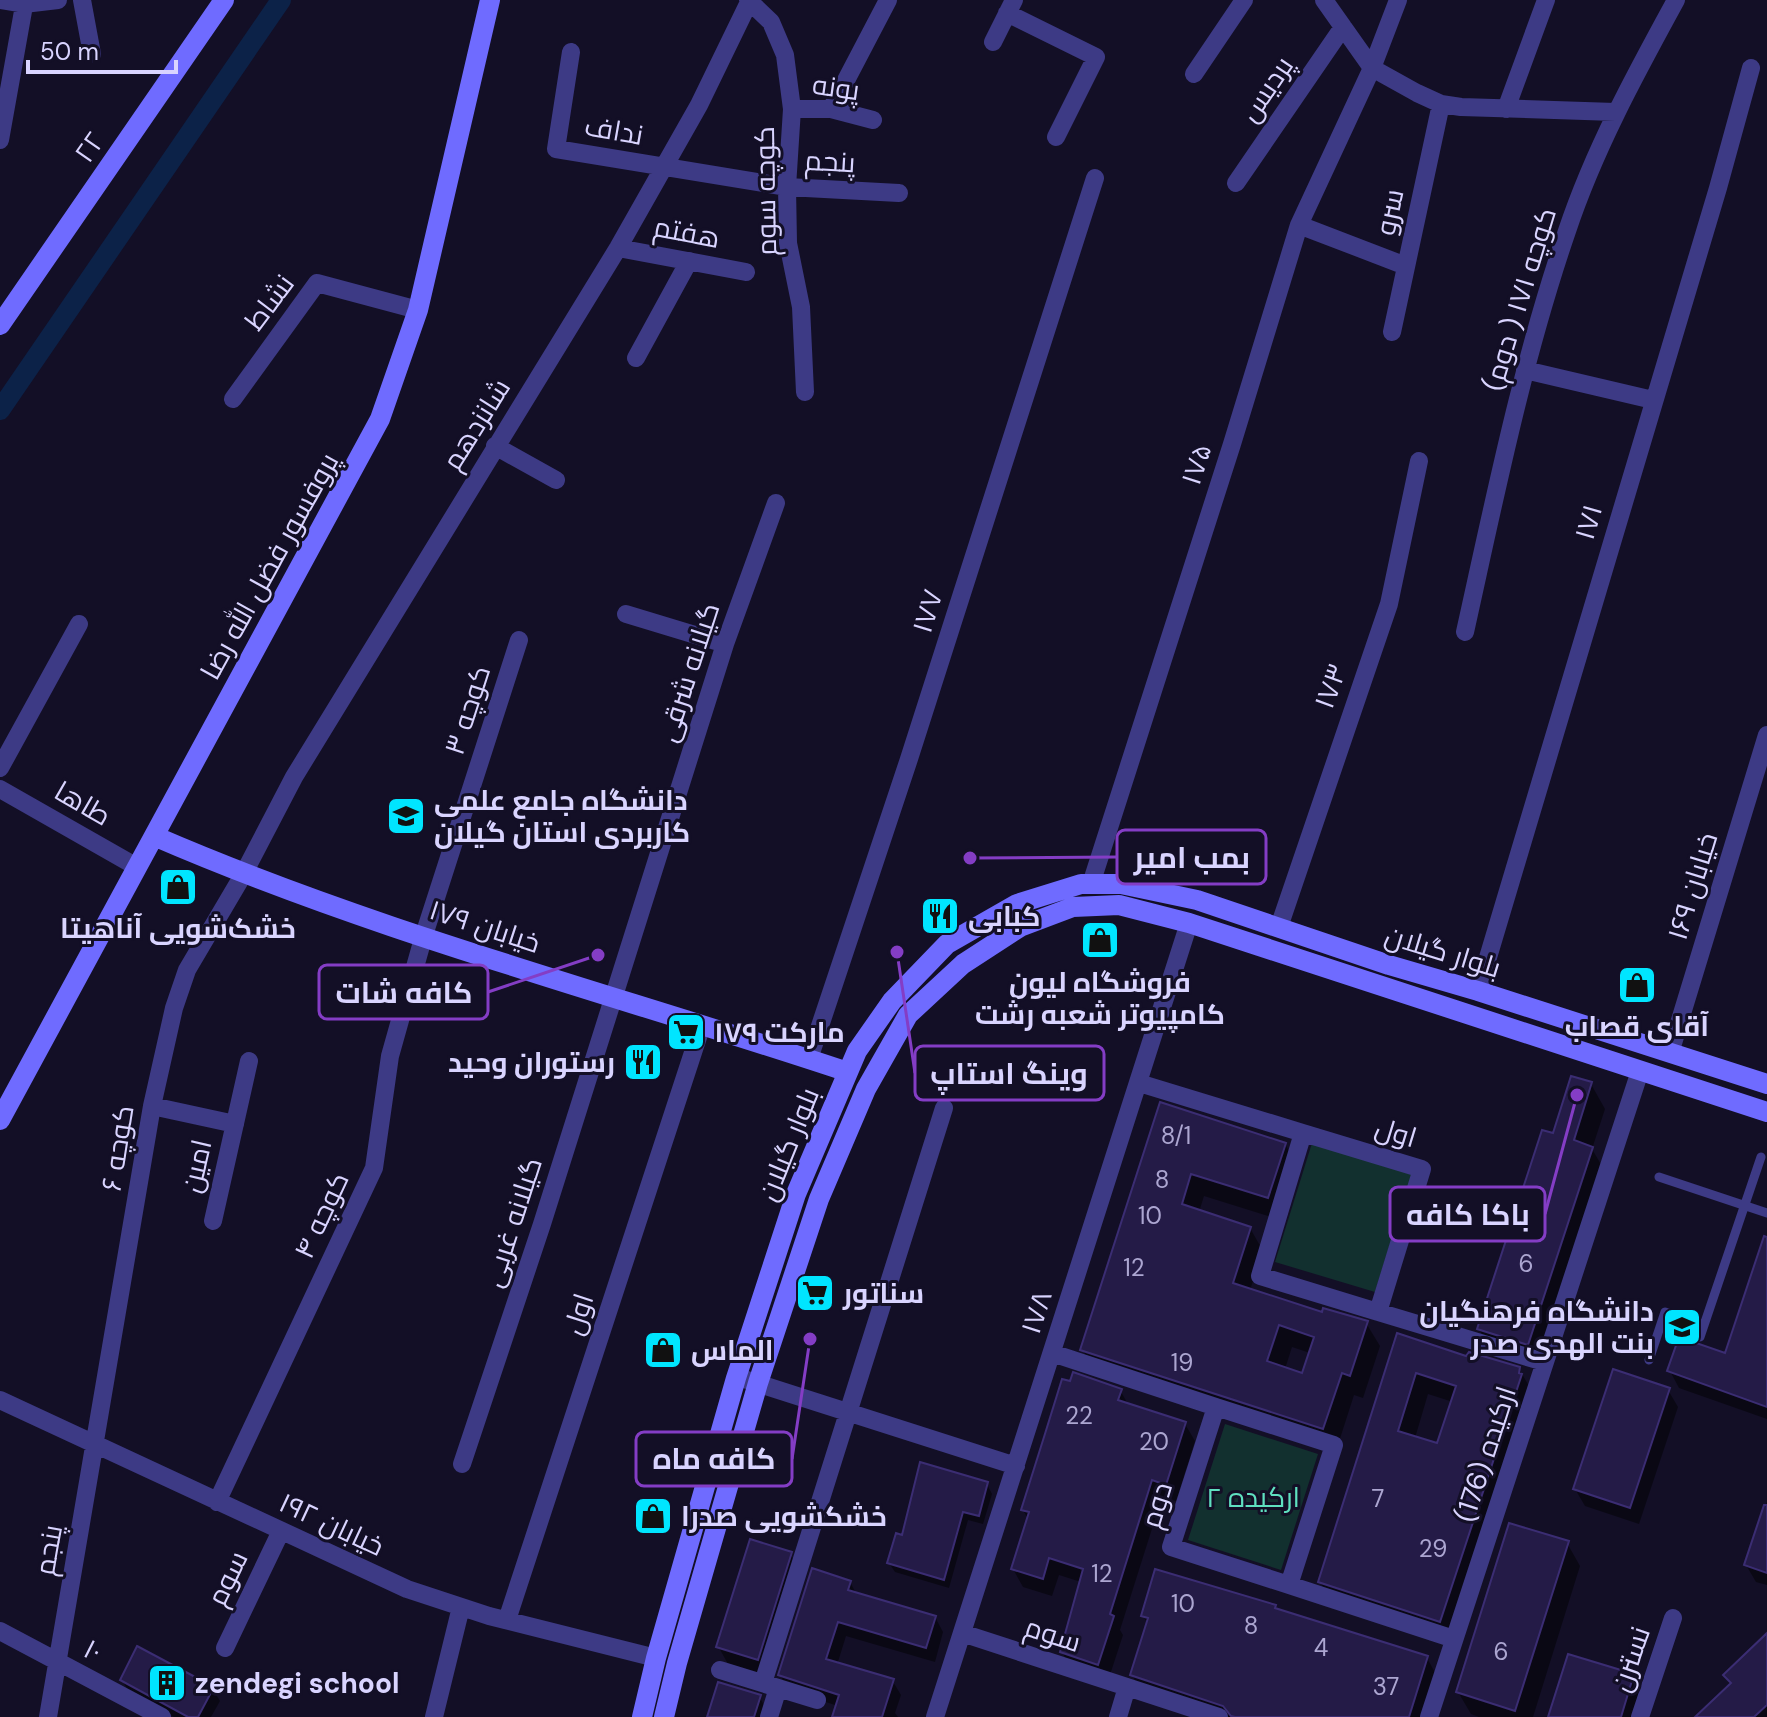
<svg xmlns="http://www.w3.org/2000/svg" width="1767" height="1717" viewBox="0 0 1767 1717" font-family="'DM Sans',Cairo,sans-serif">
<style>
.green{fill:#12302f}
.shadow{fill:#0007;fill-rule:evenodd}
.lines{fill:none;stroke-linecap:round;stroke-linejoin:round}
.canal{stroke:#0c2248;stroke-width:20}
.building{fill:#241b47;stroke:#3b2d73;stroke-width:2;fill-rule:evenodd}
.service{stroke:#3d3a85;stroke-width:9}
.minor{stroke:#3d3a85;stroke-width:18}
.secondary{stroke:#6f6bff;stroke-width:20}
.labels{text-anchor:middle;stroke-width:6;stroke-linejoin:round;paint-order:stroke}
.number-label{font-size:24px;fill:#aca6d1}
.street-label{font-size:28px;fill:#d9d4ff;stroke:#130f26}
.poi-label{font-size:28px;font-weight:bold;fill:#d9d4ff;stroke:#130f26;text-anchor:start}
.park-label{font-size:28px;fill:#5fe0c0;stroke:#130f26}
.leader{fill:none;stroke:#843dc5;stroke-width:3}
.callout-dot{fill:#843dc5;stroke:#130f26;stroke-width:3}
.callout{fill:#130f26;stroke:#843dc5;stroke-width:3}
.callout-label{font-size:30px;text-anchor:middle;font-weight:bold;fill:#d9d4ff}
</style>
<rect width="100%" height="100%" fill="#130f26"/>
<path class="green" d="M 1312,1143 L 1412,1173 L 1375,1292 L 1275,1262 Z
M 1225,1424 L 1318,1454 L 1281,1570 L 1188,1540 Z"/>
<path class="shadow" d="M 1591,1084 L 1605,1109 L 1592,1149 L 1606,1173 L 1542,1369 L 1493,1354 L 1479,1329 L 1554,1136 Z
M 1161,1105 L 1285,1144 L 1298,1167 L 1281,1220 L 1204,1196 L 1199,1212 L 1250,1228 L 1263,1251 L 1250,1290 L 1323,1315 L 1366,1323 L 1380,1346 L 1363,1398 L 1354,1395 L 1336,1451 L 1095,1372 L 1082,1349 ZM 1292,1347 L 1310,1353 L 1303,1375 L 1285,1369 Z
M 1767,1259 L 1767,1419 L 1679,1388 L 1670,1371 L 1726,1355 Z
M 1398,1336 L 1467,1358 L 1519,1369 L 1532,1391 L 1453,1643 L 1332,1604 L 1320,1582 ZM 1428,1394 L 1453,1402 L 1438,1446 L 1415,1438 Z
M 1120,1390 L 1129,1406 L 1185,1424 L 1195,1441 L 1176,1501 L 1162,1497 L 1120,1630 L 1123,1635 L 1108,1681 L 1072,1670 L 1062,1652 L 1081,1582 L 1059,1575 L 1052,1596 L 1023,1587 L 1013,1569 L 1028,1519 L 1023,1510 Z
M 1668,1390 L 1678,1407 L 1639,1524 L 1585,1506 L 1575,1489 Z
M 987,1484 L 992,1494 L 983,1524 L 968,1520 L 949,1588 L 895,1572 L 889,1563 Z
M 1767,1502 L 1767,1585 L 1756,1582 L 1746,1565 Z
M 1567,1543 L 1580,1566 L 1533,1717 L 1479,1717 L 1471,1714 L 1458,1692 Z
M 790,1554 L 800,1571 L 767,1676 L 728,1664 L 718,1646 Z
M 850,1582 L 857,1595 L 935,1617 L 943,1632 L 935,1662 L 846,1636 L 837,1665 L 892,1680 L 901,1695 L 895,1713 L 898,1717 L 834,1717 L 838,1706 L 789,1690 L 780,1675 Z
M 1275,1607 L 1277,1610 L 1427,1658 L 1438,1678 L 1426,1717 L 1211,1717 L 1144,1695 L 1132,1675 L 1148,1624 L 1143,1616 Z
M 1767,1636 L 1767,1717 L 1698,1717 L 1731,1685 L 1726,1675 Z
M 1633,1676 L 1648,1702 L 1643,1717 L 1550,1717 Z
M 122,1680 L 212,1688 L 220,1701 L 211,1717 L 174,1717 L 129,1692 Z
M 760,1697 L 769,1717 L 709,1717 Z"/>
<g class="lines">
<path class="canal" d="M 0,410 L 281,0"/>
</g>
<path class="building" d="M 1571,1076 L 1592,1082 L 1574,1140 L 1593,1147 L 1528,1345 L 1477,1329 L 1542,1130 L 1553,1133 Z
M 1160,1102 L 1286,1143 L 1268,1198 L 1191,1174 L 1182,1204 L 1251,1227 L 1233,1283 L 1322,1312 L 1323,1308 L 1368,1321 L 1350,1376 L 1342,1373 L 1323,1429 L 1080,1350 ZM 1279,1325 L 1314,1337 L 1302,1373 L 1267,1361 Z
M 1764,1236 L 1767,1237 L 1767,1407 L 1667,1371 L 1679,1337 L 1725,1353 Z
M 1397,1333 L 1466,1356 L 1469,1352 L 1520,1367 L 1519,1373 L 1522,1374 L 1440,1622 L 1318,1582 ZM 1416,1373 L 1456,1386 L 1437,1443 L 1398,1431 Z
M 1613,1369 L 1670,1388 L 1630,1508 L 1573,1489 Z
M 1073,1372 L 1122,1389 L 1118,1400 L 1186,1422 L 1166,1485 L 1152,1480 L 1110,1614 L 1114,1616 L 1098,1665 L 1060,1652 L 1083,1569 L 1049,1558 L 1043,1579 L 1011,1569 L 1029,1512 L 1021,1510 L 1044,1437 L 1062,1379 L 1070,1381 Z
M 920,1462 L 988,1482 L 979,1516 L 963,1512 L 944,1580 L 887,1563 L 896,1533 L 902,1535 Z
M 1764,1505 L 1767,1505 L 1767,1573 L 1744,1565 Z
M 1509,1523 L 1569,1541 L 1515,1711 L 1456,1692 Z
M 750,1539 L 792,1552 L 758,1660 L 716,1647 Z
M 812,1568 L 851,1581 L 848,1590 L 936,1616 L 926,1648 L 838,1622 L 826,1659 L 894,1679 L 882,1717 L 832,1717 L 839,1695 L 778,1675 Z
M 1155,1569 L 1276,1605 L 1275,1608 L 1428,1656 L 1409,1717 L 1235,1717 L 1231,1716 L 1223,1706 L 1130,1675 L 1148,1618 L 1141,1616 Z
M 1767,1633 L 1767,1705 L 1754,1717 L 1695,1717 L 1731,1683 L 1723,1675 Z
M 137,1646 L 214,1687 L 198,1717 L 188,1717 L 120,1680 Z
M 1568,1654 L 1634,1674 L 1621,1717 L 1548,1717 Z
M 718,1682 L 761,1695 L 754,1717 L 707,1717 Z"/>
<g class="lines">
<path class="service" d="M 1659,1177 L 1767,1213
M 1700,1337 L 1761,1157
M 1649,1360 L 1665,1312 L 1704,1325"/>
<path class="minor" d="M 1,0 L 24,4 L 58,0
M 82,0 L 92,54
M 748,0 L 771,22 L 785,55 L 792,109 L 787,187 L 788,243 L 801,307 L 805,392
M 1324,0 L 1372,68 L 1417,93 L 1441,104 L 1461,107 L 1615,112
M 1007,13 L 1096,57 L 1056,137
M 993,42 L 1014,0
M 571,52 L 556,149 L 787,187 L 899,193
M 1194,74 L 1244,0
M 792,109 L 831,109 L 873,120
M 831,109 L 888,0
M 1506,109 L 1546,0
M 0,140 L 25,0
M 1236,183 L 1343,27
M 1299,225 L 1406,266
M 618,248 L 746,272
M 1392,332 L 1441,104
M 636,358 L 689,261
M 1525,370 L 1653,400
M 233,399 L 317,283 L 418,310
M 495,446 L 556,480
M 626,614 L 725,644
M 1465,632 C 1495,497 1522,362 1567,231 C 1594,150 1635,75 1676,0
M 0,768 L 79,624
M 0,789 L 137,867
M 1091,884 L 1232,444 L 1299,225 L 1372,68 L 1398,0
M 1279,927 L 1389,604 L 1419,461
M 1478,991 L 1718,188 L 1751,68
M 1670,1053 L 1767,735
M 809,1059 L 908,762 L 1095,178
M 1139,1083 L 1303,1133
M 152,1106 L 235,1124
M 1303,1133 L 1422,1169 L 1378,1312 L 1260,1276 Z
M 213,1221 L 249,1061
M 1378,1312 L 1544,1362
M 1052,1353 L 1216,1407
M 744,1379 L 1016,1466
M 0,1400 L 407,1589 L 489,1616 L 656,1658
M 1216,1407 L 1334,1445 L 1289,1585 L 1171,1547 Z
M 462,1464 L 542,1224 L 725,644 L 776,503
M 217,1502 L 374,1168 L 390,1056 L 424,935 L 519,640
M 1289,1585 L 1454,1639
M 507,1620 L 702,1025
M 0,1631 L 162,1717
M 962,1633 L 1127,1687
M 225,1648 L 281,1531
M 720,1670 L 817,1700
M 763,1683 L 944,1108
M 48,1717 L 152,1106 L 174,1008 L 187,970 L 243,875 L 294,777 L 618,248 L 699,105 L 750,0
M 434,1717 L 461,1607
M 769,1717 L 778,1688
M 935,1717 L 1189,923
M 1118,1717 L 1127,1687 L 1219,1717
M 1429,1717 L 1640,1071
M 1640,1717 L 1673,1618"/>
<path class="secondary" d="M 0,325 L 224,0
M 154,836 C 378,933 617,995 848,1072
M 0,1120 L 380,419 L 418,310 L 490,0
M 642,1717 L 656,1658 L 736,1378 L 796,1194 L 857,1051 L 892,1001 L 947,944 L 1017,904 L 1081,884 L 1121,884 L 1197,900 L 1389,965 L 1478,991 L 1767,1084
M 664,1717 L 677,1663 L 758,1383 L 819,1199 L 866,1089 L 908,1015 L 963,964 L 1020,927 L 1073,907 L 1119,905 L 1189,923 L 1767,1112"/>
</g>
<defs>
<symbol id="university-square" viewBox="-11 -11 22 22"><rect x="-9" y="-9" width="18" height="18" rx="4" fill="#00e5ff" stroke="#130f26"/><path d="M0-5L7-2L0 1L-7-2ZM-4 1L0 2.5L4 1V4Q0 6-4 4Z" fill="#111"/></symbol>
<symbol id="shop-square" viewBox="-11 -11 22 22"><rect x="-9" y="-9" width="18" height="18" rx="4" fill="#00e5ff" stroke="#130f26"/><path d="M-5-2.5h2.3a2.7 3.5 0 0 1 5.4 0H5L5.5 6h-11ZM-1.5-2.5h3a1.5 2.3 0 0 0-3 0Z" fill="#111"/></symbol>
<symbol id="restaurant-square" viewBox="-11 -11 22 22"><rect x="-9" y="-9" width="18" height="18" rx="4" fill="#00e5ff" stroke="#130f26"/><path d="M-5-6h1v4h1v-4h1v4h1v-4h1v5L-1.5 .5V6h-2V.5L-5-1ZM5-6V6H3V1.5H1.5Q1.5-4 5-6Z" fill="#111"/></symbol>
<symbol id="supermarket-square" viewBox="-11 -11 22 22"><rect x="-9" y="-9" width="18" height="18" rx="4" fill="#00e5ff" stroke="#130f26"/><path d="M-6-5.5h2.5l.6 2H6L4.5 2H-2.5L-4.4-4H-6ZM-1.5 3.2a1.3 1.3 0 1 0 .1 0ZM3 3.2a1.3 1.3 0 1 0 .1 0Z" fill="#111"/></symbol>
<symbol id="building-square" viewBox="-11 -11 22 22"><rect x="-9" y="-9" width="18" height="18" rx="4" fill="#00e5ff" stroke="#130f26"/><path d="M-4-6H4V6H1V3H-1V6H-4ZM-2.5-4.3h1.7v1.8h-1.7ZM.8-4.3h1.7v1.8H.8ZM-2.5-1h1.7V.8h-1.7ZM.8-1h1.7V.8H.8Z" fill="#111"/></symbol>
</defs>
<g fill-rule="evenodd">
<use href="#university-square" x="384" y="794" width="44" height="44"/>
<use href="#shop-square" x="156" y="865" width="44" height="44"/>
<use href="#restaurant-square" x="918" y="894" width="44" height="44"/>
<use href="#shop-square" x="1078" y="918" width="44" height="44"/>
<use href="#shop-square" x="1615" y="963" width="44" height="44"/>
<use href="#supermarket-square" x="664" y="1010" width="44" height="44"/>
<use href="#restaurant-square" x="621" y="1040" width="44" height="44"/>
<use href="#supermarket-square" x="793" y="1271" width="44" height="44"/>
<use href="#university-square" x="1660" y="1305" width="44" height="44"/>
<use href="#shop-square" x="641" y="1328" width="44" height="44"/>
<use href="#shop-square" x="631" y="1494" width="44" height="44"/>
<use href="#building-square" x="145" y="1661" width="44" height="44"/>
</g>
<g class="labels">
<g class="number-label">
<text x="1176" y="1144">8/1</text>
<text x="1162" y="1188">8</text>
<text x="1150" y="1224">10</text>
<text x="1526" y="1272">6</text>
<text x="1134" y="1276">12</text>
<text x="1182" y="1371">19</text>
<text x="1079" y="1424">22</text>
<text x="1154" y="1450">20</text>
<text x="1378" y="1507">7</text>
<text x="1433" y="1557">29</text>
<text x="1102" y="1582">12</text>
<text x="1183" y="1612">10</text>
<text x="1251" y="1634">8</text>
<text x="1321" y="1656">4</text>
<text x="1501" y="1660">6</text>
<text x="1386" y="1695">37</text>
</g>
<g class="street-label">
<text transform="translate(836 87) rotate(8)" y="10">پونه</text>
<text transform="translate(1266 89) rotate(-56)" y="10">پردیس</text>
<text transform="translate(614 130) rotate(10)" y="10">نداف</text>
<text transform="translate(89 147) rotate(-55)" y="10">۲۲</text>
<text transform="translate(830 161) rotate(3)" y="10">پنجم</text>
<text transform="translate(765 191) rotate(-91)" y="10">کوچه سوم</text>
<text transform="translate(1389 212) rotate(-78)" y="10">سرو</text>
<text transform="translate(687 232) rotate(11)" y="10">هفتم</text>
<text transform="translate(1519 299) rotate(-73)" y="10">کوچه ۱۷۱ ( دوم)</text>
<text transform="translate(269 302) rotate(-53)" y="10">نشاط</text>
<text transform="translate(476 424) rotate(-58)" y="10">شانزدهم</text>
<text transform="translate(1196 464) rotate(-72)" y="10">۱۷۵</text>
<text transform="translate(1588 522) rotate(-74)" y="10">۱۷۱</text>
<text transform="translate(269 566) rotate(-61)" y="10">پروفسور فضل الله رضا</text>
<text transform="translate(927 611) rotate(-73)" y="10">۱۷۷</text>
<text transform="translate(688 672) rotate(-72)" y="10">گیلانه شرقی</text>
<text transform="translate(1330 686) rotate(-70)" y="10">۱۷۳</text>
<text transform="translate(467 710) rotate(-72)" y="10">کوچه ۳</text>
<text transform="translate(83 803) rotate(30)" y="10">طاها</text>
<text transform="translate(1692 886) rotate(-73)" y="10">خیابان ۱۶۹</text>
<text transform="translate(485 926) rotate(18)" y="10">خیابان ۱۷۹</text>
<text transform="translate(1443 951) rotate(17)" y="10">بلوار گیلان</text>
<text transform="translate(1396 1132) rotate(17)" y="10">اول</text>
<text transform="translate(788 1144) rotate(-68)" y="10">بلوار گیلان</text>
<text transform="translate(117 1148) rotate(-81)" y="10">کوچه ۶</text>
<text transform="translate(196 1166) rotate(-77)" y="10">امین</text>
<text transform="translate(321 1215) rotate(-65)" y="10">کوچه ۴</text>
<text transform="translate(512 1222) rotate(-72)" y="10">گیلانه غربی</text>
<text transform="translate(1036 1312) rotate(-72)" y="10">۱۷۸</text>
<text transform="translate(578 1314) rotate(-72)" y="10">اول</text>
<text transform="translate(1485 1454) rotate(-72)" y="10">ارکیده (176)</text>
<text transform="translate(1156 1505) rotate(-73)" y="10">دوم</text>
<text transform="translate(332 1524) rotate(25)" y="10">خیابان ۱۹۲</text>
<text transform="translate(48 1550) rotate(-80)" y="10">پنجم</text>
<text transform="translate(227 1578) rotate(-64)" y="10">سوم</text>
<text transform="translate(1053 1634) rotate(18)" y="10">سوم</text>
<text transform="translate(93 1650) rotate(27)" y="10">۱۰</text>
<text transform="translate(1630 1659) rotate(-71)" y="10">نسترن</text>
</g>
<g class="poi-label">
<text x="434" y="810">دانشگاه جامع علمی<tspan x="434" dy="32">کاربردی استان گیلان</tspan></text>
<text x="968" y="926">کبابی</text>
<text x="178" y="938" text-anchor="middle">خشک‌شویی آناهیتا</text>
<text x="1100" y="992" text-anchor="middle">فروشگاه لیون<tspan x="1100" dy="32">کامپیوتر شعبه رشت</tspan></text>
<text x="1637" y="1036" text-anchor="middle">آقای قصاب</text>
<text x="714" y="1042">۱۷۹ مارکت</text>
<text x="615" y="1072" text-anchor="end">رستوران وحید</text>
<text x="843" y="1303">سناتور</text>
<text x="1654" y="1321" text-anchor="end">دانشگاه فرهنگیان<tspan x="1654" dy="32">بنت الهدی صدر</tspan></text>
<text x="691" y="1360">الماس</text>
<text x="681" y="1526">خشکشویی صدرا</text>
<text x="195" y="1693">zendegi school</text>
</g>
<g class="park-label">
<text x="1253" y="1507">ارکیده ۲</text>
</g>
</g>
<path class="leader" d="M970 858L1117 857M598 955L488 992M897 952L915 1073M1577 1095L1545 1214M810 1339L792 1459"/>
<g class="callout-dot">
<circle cx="970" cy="858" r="8"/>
<circle cx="598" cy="955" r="8"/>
<circle cx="897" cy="952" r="8"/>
<circle cx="1577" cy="1095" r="8"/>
<circle cx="810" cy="1339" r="8"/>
</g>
<g class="callout">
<rect x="1117" y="830" width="149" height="54" rx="8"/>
<rect x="319" y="965" width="169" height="54" rx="8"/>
<rect x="915" y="1046" width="189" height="54" rx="8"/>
<rect x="1390" y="1187" width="155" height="54" rx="8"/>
<rect x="636" y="1432" width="156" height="54" rx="8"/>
</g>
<g class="callout-label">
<text x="1192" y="868">بمب امیر</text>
<text x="404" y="1003">کافه شات</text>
<text x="1009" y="1084">وینگ استاپ</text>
<text x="1468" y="1225">باکا کافه</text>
<text x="714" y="1469">کافه ماه</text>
</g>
<path d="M28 60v12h148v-12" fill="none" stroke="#d9d4ff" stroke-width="4"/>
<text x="40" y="60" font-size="24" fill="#d9d4ff" stroke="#130f26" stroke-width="6" paint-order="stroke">50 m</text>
</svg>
